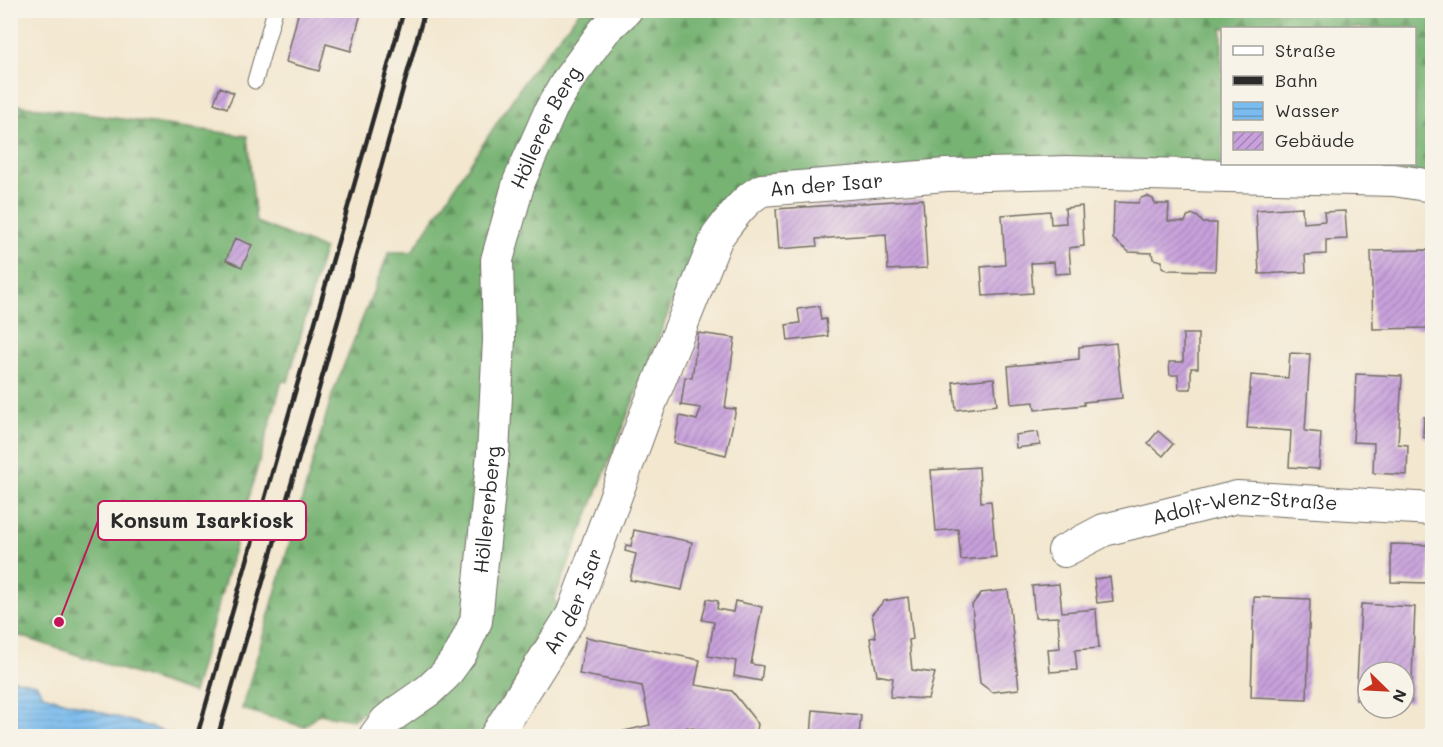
<svg xmlns="http://www.w3.org/2000/svg" width="1443" height="747" viewBox="0 0 1443 747" font-family="Mali,sans-serif">
<style>
.forest{fill:url(#forest-firs);stroke:#516f4f;stroke-width:1.5;fill-rule:evenodd}
.water{fill:url(#water-rules);stroke:#52748d;stroke-width:1.5}
.building{fill:url(#building-hatch)}
.lines{fill:none;stroke-linecap:round;stroke-linejoin:round}
.service-casing{stroke:#716d64;stroke-width:17}
.minor-casing{stroke:#716d64;stroke-width:34}
.service{stroke:#fff;stroke-width:15}
.minor{stroke:#fff;stroke-width:32}
.rail{stroke:#2b2b2b;stroke-width:4.5}
.labels{text-anchor:middle;stroke-width:6;stroke-linejoin:round;paint-order:stroke}
.street-label{font-size:20px;fill:#2b2b2b;stroke:#f7f3e8}
.leader{fill:none;stroke:#c2185b;stroke-width:2}
.callout-dot{fill:#c2185b;stroke:#f7f3e8;stroke-width:2}
.callout{fill:#f7f3e8;stroke:#c2185b;stroke-width:2}
.callout-label{font-size:21px;text-anchor:middle;font-weight:bold;fill:#2b2b2b}
</style>
<defs>
<pattern id="forest-firs" width="22" height="20" patternUnits="userSpaceOnUse" patternTransform="scale(1.5)"><rect width="22" height="20" fill="#77b373"/><path d="M5 1l3.5 6h-7zM16 11l3.5 6h-7z" fill="#62925f"/></pattern>
<pattern id="water-rules" width="6" height="5" patternUnits="userSpaceOnUse" patternTransform="scale(1.5)"><rect width="6" height="5" fill="#7abcef"/><path d="M0 2.5h6" fill="none" stroke="#6499c2"/></pattern>
<pattern id="building-hatch" width="6" height="6" patternUnits="userSpaceOnUse" patternTransform="scale(1.5)"><rect width="6" height="6" fill="#c8a1dc"/><path d="M-1 1l2-2M0 6l6-6M5 7l2-2" fill="none" stroke="#a383b3"/></pattern>
</defs>
<rect width="100%" height="100%" fill="#f7f3e8"/>
<filter id="ink" filterUnits="userSpaceOnUse"><feTurbulence type="fractalNoise" baseFrequency=".0167" numOctaves="2"/><feDisplacementMap in="SourceGraphic" scale="12" xChannelSelector="R" yChannelSelector="G"/><feConvolveMatrix kernelMatrix="1 2 1 2 8 2 1 2 1" color-interpolation-filters="sRGB"/></filter>
<filter id="wash" filterUnits="userSpaceOnUse"><feTurbulence type="fractalNoise" baseFrequency=".008" numOctaves="4" result="noise"/><feDisplacementMap in="SourceGraphic" scale="24" xChannelSelector="R" yChannelSelector="G"/><feGaussianBlur stdDeviation="1.35" result="paint"/><feColorMatrix in="noise" values="0 0 0 0 0 0 0 0 0 0 0 0 0 0 0 0 0 1.4 0 .05"/><feComposite in="paint" operator="in"/></filter>
<g filter="url(#wash)">
<rect width="100%" height="100%" fill="#f3e7cf"/>
<path class="forest" d="M 642,10 L 1432,11 L 1432,173 L 1192,164 L 1098,157 L 1088,162 L 737,190 L 708,221 L 685,271 L 554,600 L 562,611 L 481,736 L 395,736 L 387,718 L 362,713 L 353,720 L 319,714 L 304,727 L 242,709 L 332,395 L 389,252 L 412,252 L 529,74 L 580,11 L 594,11 L 621,28 ZM 1222,28 L 1414,28 L 1414,164 L 1222,164 Z
M 11,104 L 247,136 L 256,222 L 324,249 L 288,382 L 282,381 L 193,693 L 11,633 Z"/>
<path class="water" d="M 10,679 L 36,684 L 43,695 L 180,736 L 11,736 Z"/>
<g id="blocks">
<path class="building" d="M 299,10 L 352,10 L 361,13 L 351,51 L 326,44 L 319,71 L 286,62 Z
M 220,87 L 234,93 L 227,108 L 214,103 Z
M 1147,196 L 1153,199 L 1155,204 L 1169,204 L 1168,221 L 1185,222 L 1187,217 L 1192,214 L 1198,217 L 1203,223 L 1217,223 L 1215,271 L 1168,270 L 1162,267 L 1162,261 L 1153,259 L 1152,253 L 1129,252 L 1113,239 L 1114,202 L 1138,203 L 1141,198 Z
M 923,199 L 927,268 L 888,270 L 886,234 L 816,239 L 817,246 L 779,249 L 776,209 Z
M 1082,206 L 1084,246 L 1069,248 L 1071,273 L 1055,274 L 1054,262 L 1031,263 L 1033,293 L 983,296 L 981,267 L 1005,265 L 1002,215 L 1050,211 L 1051,224 L 1066,223 L 1065,208 Z
M 1302,207 L 1303,223 L 1325,221 L 1324,212 L 1345,211 L 1347,239 L 1326,240 L 1326,254 L 1305,255 L 1306,272 L 1259,274 L 1256,210 Z
M 235,238 L 252,245 L 242,267 L 226,260 Z
M 1429,250 L 1430,328 L 1373,329 L 1371,251 Z
M 819,306 L 821,320 L 826,319 L 828,336 L 788,341 L 786,325 L 800,323 L 798,309 Z
M 698,333 L 735,338 L 725,408 L 736,409 L 726,455 L 674,443 L 680,416 L 697,420 L 701,408 L 681,405 L 685,377 L 692,378 Z
M 1183,334 L 1198,334 L 1198,368 L 1191,368 L 1191,389 L 1179,389 L 1178,375 L 1170,375 L 1169,362 L 1183,362 Z
M 1116,343 L 1122,398 L 1084,402 L 1084,405 L 1035,410 L 1034,402 L 1011,404 L 1008,366 L 1079,359 L 1079,347 Z
M 1290,353 L 1310,354 L 1305,431 L 1321,433 L 1319,469 L 1289,467 L 1291,431 L 1247,428 L 1251,375 L 1288,378 Z
M 1356,374 L 1402,376 L 1398,444 L 1408,445 L 1407,475 L 1373,473 L 1374,443 L 1353,442 Z
M 994,378 L 997,405 L 956,410 L 953,382 Z
M 1424,417 L 1432,418 L 1432,438 L 1423,437 Z
M 1158,431 L 1173,444 L 1163,456 L 1148,443 Z
M 1038,432 L 1040,445 L 1016,448 L 1015,435 Z
M 979,467 L 981,502 L 991,501 L 996,557 L 961,560 L 958,529 L 936,531 L 931,470 Z
M 634,530 L 692,542 L 682,590 L 630,580 L 636,554 L 625,551 L 626,545 L 631,546 Z
M 1391,544 L 1430,545 L 1429,583 L 1391,582 Z
M 1110,577 L 1113,601 L 1097,603 L 1094,579 Z
M 1059,584 L 1062,612 L 1096,609 L 1099,648 L 1075,650 L 1077,670 L 1050,672 L 1048,649 L 1060,648 L 1058,617 L 1035,618 L 1032,586 Z
M 1008,590 L 1019,689 L 992,692 L 980,683 L 972,605 L 981,593 Z
M 908,597 L 913,639 L 909,640 L 912,670 L 935,673 L 928,699 L 890,697 L 893,678 L 877,675 L 870,638 L 876,637 L 872,614 L 884,601 Z
M 1254,597 L 1310,599 L 1307,699 L 1251,697 Z
M 707,599 L 718,601 L 717,609 L 733,612 L 735,601 L 762,607 L 751,664 L 763,666 L 761,681 L 734,676 L 736,661 L 708,656 L 714,622 L 702,620 Z
M 1361,604 L 1415,607 L 1411,702 L 1404,702 L 1404,672 L 1368,672 L 1368,700 L 1356,700 Z
M 586,637 L 700,660 L 695,685 L 732,691 L 758,724 L 756,736 L 711,736 L 706,731 L 687,727 L 684,736 L 603,736 L 650,725 L 642,686 L 579,674 Z
M 813,710 L 861,715 L 859,736 L 811,736 Z"/>
</g>
</g>
<g filter="url(#ink)">
<use href="#blocks" fill-opacity="0" stroke="#716d64" stroke-width="1.5"/>
<g class="lines">
<defs>
<path id="service" d="M 255,81 L 275,10"/>
<g id="minor">
<path id="s1" d="M 1064,551 L 1104,530 L 1237,497 L 1432,509"/>
<path id="s2" d="M 375,736 L 386,721 L 396,713 L 429,690 L 445,675 L 461,653 L 476,621 L 493,453 L 499,340 L 497,260 L 519,182 L 551,109 L 568,80 L 604,31 L 626,10"/>
<path id="s3" d="M 496,736 L 572,615 L 644,419 L 717,237 C 730,220 743,200 762,190 L 946,175 L 1067,172 L 1394,180 L 1432,186"/>
</g>
</defs>
<use href="#service" class="service-casing"/>
<use href="#minor" class="minor-casing"/>
<use href="#service" class="service"/>
<use href="#minor" class="minor"/>
<path class="rail" d="M 197,736 L 404,10
M 218,736 L 318,392 L 425,10"/>
</g>
</g>
<g class="labels">
<g class="street-label">
<text dy="7" stroke="none"><textPath href="#s2" startOffset="660">Höllerer Berg</textPath></text>
<text dy="7" stroke="none"><textPath href="#s3" startOffset="678">An der Isar</textPath></text>
<text dy="7" stroke="none"><textPath href="#s2" startOffset="268">Höllererberg</textPath></text>
<text dy="7" stroke="none"><textPath href="#s1" startOffset="189">Adolf-Wenz-Straße</textPath></text>
<text dy="7" stroke="none"><textPath href="#s3" startOffset="156">An der Isar</textPath></text>
</g>
</g>
<path class="leader" d="M59 622L98 521"/>
<circle class="callout-dot" cx="59" cy="622" r="6"/>
<rect class="callout" x="98" y="501" width="208" height="39" rx="6"/>
<g class="callout-label">
<text x="202" y="528">Konsum Isarkiosk</text>
</g>
<rect width="1443" height="747" fill="none" stroke="#f7f3e8" stroke-width="36"/>
<rect x="1221" y="27" width="195" height="138" fill="#f7f3e8" stroke="#a5a39c" stroke-width="1.5"/>
<rect x="1233" y="46" width="30" height="9" fill="#ffffff" stroke="#a5a39c" stroke-width="1.5"/>
<text x="1275" y="57" font-size="18" fill="#2b2b2b">Straße</text>
<rect x="1233" y="76" width="30" height="9" fill="#2b2b2b" stroke="#a5a39c" stroke-width="1.5"/>
<text x="1275" y="87" font-size="18" fill="#2b2b2b">Bahn</text>
<rect x="1233" y="102" width="30" height="18" fill="url(#water-rules)" stroke="#a5a39c" stroke-width="1.5"/>
<text x="1275" y="117" font-size="18" fill="#2b2b2b">Wasser</text>
<rect x="1233" y="132" width="30" height="18" fill="url(#building-hatch)" stroke="#a5a39c" stroke-width="1.5"/>
<text x="1275" y="147" font-size="18" fill="#2b2b2b">Gebäude</text>
<g transform="translate(1386 690) rotate(114)"><circle r="28" fill="#f7f3e8" stroke="#a5a39c" stroke-width="1.5"/>
<path d="M0-4.5L10 22L0 15L-10 22Z" fill="#c8321e"/>
<text y="-9" font-size="16" font-weight="bold" text-anchor="middle" fill="#2b2b2b">N</text>
</g>
</svg>
